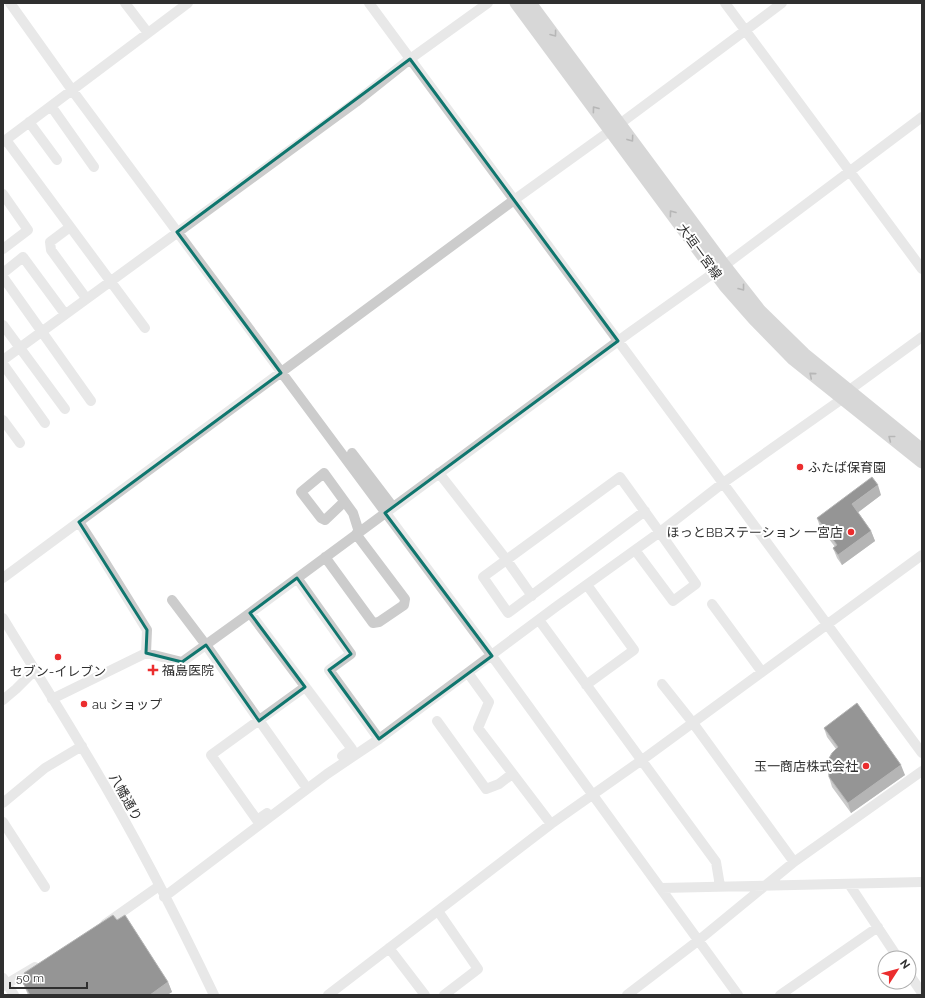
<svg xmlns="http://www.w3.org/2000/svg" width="925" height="998" viewBox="0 0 925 998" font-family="Raleway,'Noto Sans JP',sans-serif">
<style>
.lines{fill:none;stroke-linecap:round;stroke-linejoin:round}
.minor{stroke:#ccc;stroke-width:10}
.major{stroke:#a7a7a7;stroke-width:13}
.wall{fill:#8a8a8a}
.shaded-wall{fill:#5c5c5c}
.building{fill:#161616;stroke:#5c5c5c}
.oneway{stroke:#5f5f5f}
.marked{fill:none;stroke:#0f766e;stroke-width:3;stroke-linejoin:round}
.poi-dot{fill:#eb2d2e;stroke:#fff;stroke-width:1.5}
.labels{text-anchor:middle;stroke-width:4;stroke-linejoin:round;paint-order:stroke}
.street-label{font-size:13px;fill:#2f2f2f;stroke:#fff}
.poi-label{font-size:13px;fill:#2f2f2f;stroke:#fff;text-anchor:start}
</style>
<rect width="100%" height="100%" fill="#fff"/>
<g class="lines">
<path class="minor" d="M 10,3 L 72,90 L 492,656 L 738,995
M 125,3 L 148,33
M 369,3 L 922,753
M 725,3 L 922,269
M 51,106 L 94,167
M 29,122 L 57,160
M 6,140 L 145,328
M 3,142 L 188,3
M 3,194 L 28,230 L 3,249
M 70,227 L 50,242 L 51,250 L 86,298
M 3,273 L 23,257 L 65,314
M 3,277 L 91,401
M 3,325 L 65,409
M 3,360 L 356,102 L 410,59 L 488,3
M 3,364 L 45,423
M 848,391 L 922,337
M 3,420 L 20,443
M 352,453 L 393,507
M 439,473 L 506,559 L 532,596
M 344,502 L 325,520 L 321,518 L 301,492 L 324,473 L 353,513 L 359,532
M 79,522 L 103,559 L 147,630 L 146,653
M 635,550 L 673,601 L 696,584 C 671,548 646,513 620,477 L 483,577 L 508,613 L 645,511
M 325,557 L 373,623 L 379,622 L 404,605 L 405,599 L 356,534
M 3,578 L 514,200 L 625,120 L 782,3
M 297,578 L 351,654 L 329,670 L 379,739
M 172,600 L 206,645 L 304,784
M 712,604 L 762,672
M 250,613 L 352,749 L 342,756
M 3,618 C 29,661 56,703 82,747 C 130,826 174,911 214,995
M 539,620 L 716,862 L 720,886
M 468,673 L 489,702 L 478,728 L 551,824
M 662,684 L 693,723 L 794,862
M 586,685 L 634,650 L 587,585
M 52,699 L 146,653 L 182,662 L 250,613 L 629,333 L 729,262 L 922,117
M 3,700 L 16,689 L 35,670
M 437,721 L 486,789 L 499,784 L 512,774
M 3,803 L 45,768 L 82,746
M 267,813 L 257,820 L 211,755 L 305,687
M 3,822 L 45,887
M 849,884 L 898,958
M 661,888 L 922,882
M 164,897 L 327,774 L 379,739 L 557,606 L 660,532 L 723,483 L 842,399
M 438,911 L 478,969 L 444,995
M 105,924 L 159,886
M 389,948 L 425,995
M 909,974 L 922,993
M 3,978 L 14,995
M 3,986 L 35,967
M 328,995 L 551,824 L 642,760 L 922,555
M 627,995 L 699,940 L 794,862 L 922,771
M 780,995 L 878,927"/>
<path class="major" d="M 516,3 L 725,286 L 754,319 L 793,359 L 922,462
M 530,3 L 724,265 L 760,311 L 804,354 L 922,450"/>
</g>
<path class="wall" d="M 881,495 L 858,512 L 871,531 L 875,541 L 842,565 L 837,558 L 833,548 L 835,547 L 820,527 L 817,518 Z
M 824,728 L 905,775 L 851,813 L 832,787 L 829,777 L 836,749 L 827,737 Z
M 24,973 L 168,982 L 172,992 L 167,995 L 28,995 L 23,983 L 27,980 Z"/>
<path class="shaded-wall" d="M 878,485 L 881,495 L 856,514 L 852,504 Z
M 871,531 L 875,541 L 842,565 L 838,555 Z
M 901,765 L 905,775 L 851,813 L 848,803 Z
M 168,982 L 172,992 L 167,995 L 150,995 Z"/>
<path class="building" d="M 872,477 L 878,485 L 852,504 L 871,531 L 838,555 L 833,548 L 837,545 L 817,518 Z
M 857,703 L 901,765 L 848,803 L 829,777 L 828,760 L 832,753 L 838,747 L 824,728 Z
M 113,915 L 117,920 L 125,915 L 168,982 L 150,995 L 30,995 L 23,983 L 28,979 L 24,973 Z"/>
<defs><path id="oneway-chevron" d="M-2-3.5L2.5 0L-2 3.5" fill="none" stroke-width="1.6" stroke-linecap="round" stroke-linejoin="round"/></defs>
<g class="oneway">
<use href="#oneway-chevron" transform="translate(554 34) rotate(53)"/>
<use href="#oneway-chevron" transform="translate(595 109) rotate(-127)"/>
<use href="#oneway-chevron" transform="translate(631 139) rotate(54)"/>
<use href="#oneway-chevron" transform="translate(672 213) rotate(-127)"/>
<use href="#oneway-chevron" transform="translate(742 288) rotate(52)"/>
<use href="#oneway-chevron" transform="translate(812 375) rotate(-140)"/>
<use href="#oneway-chevron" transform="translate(891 438) rotate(-142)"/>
</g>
<path d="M0 0H925V998H0ZM 410,59 L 618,341 L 385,513 L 492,656 L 379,739 L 329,670 L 351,654 L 297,578 L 250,613 L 305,687 L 259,721 L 206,645 L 182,662 L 146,653 L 147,630 L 79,522 L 281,373 L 177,232 Z" fill="#fff" fill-opacity=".55" fill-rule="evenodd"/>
<path class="marked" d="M 410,59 L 618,341 L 385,513 L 492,656 L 379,739 L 329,670 L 351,654 L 297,578 L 250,613 L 305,687 L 259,721 L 206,645 L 182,662 L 146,653 L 147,630 L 79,522 L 281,373 L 177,232 Z"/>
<g class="poi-dot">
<circle cx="800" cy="467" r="4"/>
<circle cx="851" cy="532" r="4"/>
<circle cx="58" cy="657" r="4"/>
<path d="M151 664h4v4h4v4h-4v4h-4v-4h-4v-4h4z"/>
<circle cx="84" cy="704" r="4"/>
<circle cx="866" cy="766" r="4"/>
</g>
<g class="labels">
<g class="street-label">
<text transform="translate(700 251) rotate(54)" y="5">大垣一宮線</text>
<text transform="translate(126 797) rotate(61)" y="5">八幡通り</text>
</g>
<g class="poi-label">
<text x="808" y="472">ふたば保育園</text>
<text x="843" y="537" text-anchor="end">ほっとBBステーション 一宮店</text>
<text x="162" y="675">福島医院</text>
<text x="58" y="676" text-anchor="middle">セブン-イレブン</text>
<text x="92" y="709">au ショップ</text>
<text x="858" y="771" text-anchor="end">玉一商店株式会社</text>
</g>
</g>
<rect width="925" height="998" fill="none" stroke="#2f2f2f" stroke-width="8"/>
<g transform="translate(897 970) rotate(54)"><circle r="19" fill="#ffffff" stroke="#acacac"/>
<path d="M0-3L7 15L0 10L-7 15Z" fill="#eb2d2e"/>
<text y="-6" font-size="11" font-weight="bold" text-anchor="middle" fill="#2f2f2f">N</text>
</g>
<path d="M10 982v6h77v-6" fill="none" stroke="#2f2f2f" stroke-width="2"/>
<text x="16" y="982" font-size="12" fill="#2f2f2f" stroke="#ffffff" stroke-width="3" paint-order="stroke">50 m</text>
</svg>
